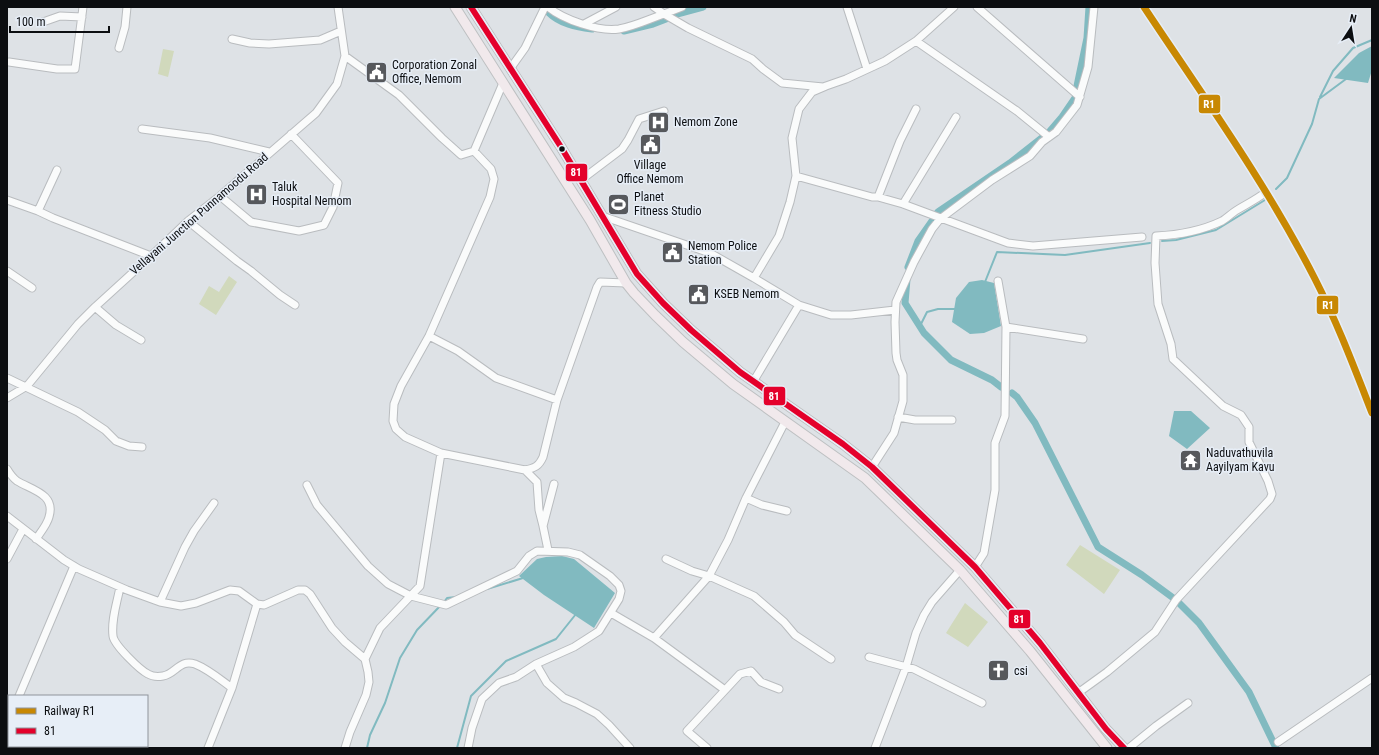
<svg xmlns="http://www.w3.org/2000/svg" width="1379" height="755" viewBox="0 0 1379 755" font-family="'Roboto Condensed',sans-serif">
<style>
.medical{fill:#dfd8e4}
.green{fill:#d1d9bc}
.water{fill:#81bac0}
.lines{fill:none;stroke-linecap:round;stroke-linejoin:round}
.stream{stroke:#81bac0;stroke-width:2}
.canal{stroke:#81bac0;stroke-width:7}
.minor-casing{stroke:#b9bcbf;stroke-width:9}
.major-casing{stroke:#bec0c2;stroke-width:11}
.minor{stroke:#fafbfb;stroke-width:7}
.major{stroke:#f1e9ec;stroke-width:9}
.bus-1-casing{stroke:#e7eef7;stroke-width:9}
.bus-1{stroke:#e4002b;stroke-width:6}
.rail-1-casing{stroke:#e7eef7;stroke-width:10}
.rail-1{stroke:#c88803;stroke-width:7}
.bus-dot{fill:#0c0e11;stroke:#e7eef7;stroke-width:1.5}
.labels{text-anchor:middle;stroke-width:3;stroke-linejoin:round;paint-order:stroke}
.poi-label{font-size:12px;fill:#0c0e11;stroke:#e7eef7;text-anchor:start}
.street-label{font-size:12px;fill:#0c0e11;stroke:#e7eef7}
.line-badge{stroke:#e7eef7;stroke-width:1.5}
.badge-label{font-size:11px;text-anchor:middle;font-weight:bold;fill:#fff}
</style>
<rect width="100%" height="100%" fill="#dee2e6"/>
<path class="medical" d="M 660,116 L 666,123 L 663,129 L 652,120 Z"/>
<path class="green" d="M 163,49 L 174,51 L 168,77 L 158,74 Z
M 229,276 L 237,282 L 216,315 L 199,304 L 209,286 L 219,292 Z
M 1080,545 L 1120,570 L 1104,594 L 1066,565 Z
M 965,603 L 988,622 L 968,647 L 946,633 Z"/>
<path class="water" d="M 1372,46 L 1372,70 L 1368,83 L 1334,78 L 1359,53 Z
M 982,280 L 994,283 L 1001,326 L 984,333 L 970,334 L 952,322 L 956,298 L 969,282 Z
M 1174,411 L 1191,411 L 1210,428 L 1187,449 L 1169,436 Z
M 562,556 L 574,559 L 615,593 L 594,628 L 544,595 L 519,576 L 537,559 L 546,557 Z"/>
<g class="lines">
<path class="stream" d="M 1320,97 L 1333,71 L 1353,48 L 1372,40
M 1276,189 L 1287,178 L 1312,124 L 1319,99 L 1346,79
M 1162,241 L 1176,240 L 1216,230 L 1265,200
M 985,282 L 997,252 L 1065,255 L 1150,243
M 920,326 L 927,312 L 938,309 L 957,309
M 487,589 L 523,578
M 444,602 L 447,598 L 456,597
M 367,748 L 370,735 L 385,703 L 400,658 L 417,630 L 441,605
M 457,748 L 471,696 L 506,661 L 556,639 L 576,614"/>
<path class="canal" d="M 548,12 C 560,24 576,27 592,29
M 677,14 L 703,7
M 624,31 L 653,24 L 666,19
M 1077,86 L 1087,38 L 1089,7
M 1050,131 L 1062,117 L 1075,98
M 938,212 L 1010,163 L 1043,137
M 908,267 L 918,241 L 932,221
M 907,279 L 905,303 L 924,333 L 951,360 L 992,380 L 1001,387
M 1012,393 L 1017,397 L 1035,423 L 1098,547 L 1142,575 L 1176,600 L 1199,623 L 1249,692 L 1276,748"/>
<defs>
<path id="minor" d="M 548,7 C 564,20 599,32 619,29 C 635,26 649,19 664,14 L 654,7
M 682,7 L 664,14 L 688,28 L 752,59 L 763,69 L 782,83 L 823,87
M 847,7 L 867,69
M 977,7 L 1080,97
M 43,22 L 60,16 L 82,17
M 584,24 L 616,7
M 232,39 L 250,43 L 269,44 L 320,40 L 341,31
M 916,41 L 1017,111 L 1049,137
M 119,48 L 125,27 L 127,7
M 345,56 L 399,95 L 442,138 L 461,155 L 474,151 L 503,83
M 9,62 L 57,69 L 75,69 L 83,7
M 510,69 L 525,48 L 545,7
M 142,129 L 210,138 L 269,152
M 474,151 L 491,169 L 494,179 L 490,197 L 429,336 L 401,386 L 394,404 L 393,421 L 396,429 L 405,437 L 441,453 L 525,470 C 535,468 539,466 543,457 L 557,400 L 597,287 L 600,282 L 626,283
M 796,176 L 872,197 L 878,197 L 903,204 L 1008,243 L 1033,246 L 1142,237
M 581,180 L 622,149 L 628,140 L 639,119 L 664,111
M 220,196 L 251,222 L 299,231 L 324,225 L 333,207 L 338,183 L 291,134
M 878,197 L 900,141 L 916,109
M 7,200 L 38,211 L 53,218 L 151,256
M 903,204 L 956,117
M 38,211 L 57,170
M 602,216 L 710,253 L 754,278 L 799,305 L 831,315 L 851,315 L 895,310
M 188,221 L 237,261 L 251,271 L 280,295 L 295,305
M 7,271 L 32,288
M 754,278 L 779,236 L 790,202 L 796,176 L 792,138 L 799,109 L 812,92 L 826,86 L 846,79 L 885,61 L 916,41 L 954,7
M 95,307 L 116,325 L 141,340
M 1006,327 L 1083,339
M 429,336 L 458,351 L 496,378 L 557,400
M 7,378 L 78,412 L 105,430 L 116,441 L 129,446 L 142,447
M 753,382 L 799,305
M 7,398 L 27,386 L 78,324 L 95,307 L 151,256 L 188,221 L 220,196 L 316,113 L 337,84 L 345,56 L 338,7
M 898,417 L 915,420 L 952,420
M 872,467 L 894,433 L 903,401 L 903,375 L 897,360 L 896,353 L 895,322 L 896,302 L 914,262 L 932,229 L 940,219 L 992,180 L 1030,156 L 1042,142 L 1056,132 L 1077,105 L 1088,67 L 1094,7
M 7,469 C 10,474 13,478 17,481 C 32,490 56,494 49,517 C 47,525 40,533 36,539
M 525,470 L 537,482 L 539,510 L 543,526
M 307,485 L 317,505 L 368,566 L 388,584 L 411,596 L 446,605 L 517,571 L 529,556 L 537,551 L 568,552 L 580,555 L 610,576 L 619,585 L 621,591 L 619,599 L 599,631 L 574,647 L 536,664 L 516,677 L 499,683 L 482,699 L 472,728 L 468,748
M 746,498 L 762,505 L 787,511
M 7,516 L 64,560 L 79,569 L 127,590 L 160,602 L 181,606 L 196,603 L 230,590 L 239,591 L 257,604 L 264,605 L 298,590 L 305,590 L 310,594 L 332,628 L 345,642 L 365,659
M 548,550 L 543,526 L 554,484
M 7,559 L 23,529
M 666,559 L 692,571 L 709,576 L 754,596 L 784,622 L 795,635 L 831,659
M 975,567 L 984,553 L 995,490 L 995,443 L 1005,416 L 1006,327 L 998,281
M 120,587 C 117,603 111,620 113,636 C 114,645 140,670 148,674 C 153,677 157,677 163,676 C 176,674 179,659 195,664 C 208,669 221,680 232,688
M 160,602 L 185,547 L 194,531 L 214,503
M 611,613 L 654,638 L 709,576 L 728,540 L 746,498 L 785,422
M 654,638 L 725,690
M 869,657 L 914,669 L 982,703
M 536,664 L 547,683 L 564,698 L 576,703 L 597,714 L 609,725 L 630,748
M 1078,693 L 1107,672 L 1155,632 L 1176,600 L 1270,499 L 1272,494 L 1268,481 L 1249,442 L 1249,427 L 1241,415 L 1223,406 L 1173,359 L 1171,344 L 1158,304 L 1155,263 L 1156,236 C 1179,235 1201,231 1222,221 C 1227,218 1232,213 1237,210 C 1247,204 1257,199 1266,192
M 19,696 L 74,566
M 7,722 L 9,719
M 1278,742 L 1372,678
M 64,748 L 64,746
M 208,748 L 232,688 L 257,604
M 345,748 L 350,732 L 366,695 L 369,682 L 368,672 L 365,659 L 380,628 L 420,586 L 441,453
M 707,748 L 687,731 L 740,674 L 751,671 L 761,682 L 779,689
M 875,748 L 906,667 L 916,633 L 924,615 L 932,602 L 960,570
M 1129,748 L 1156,726 L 1188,703"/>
<path id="major" d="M 455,7 L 590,220 L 626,283 L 634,293 L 655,315 L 683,342 L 733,384 L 865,478 L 960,570 L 1030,651 L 1107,748
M 471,7 L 561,147 L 637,274 L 663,303 L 691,330 L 740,372 L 843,444 L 872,467 L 975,567 L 1040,643 L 1106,729 L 1124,748"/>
</defs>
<use href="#minor" class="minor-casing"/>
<use href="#major" class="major-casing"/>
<use href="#minor" class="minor"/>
<use href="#major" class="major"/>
<defs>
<path id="bus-1" d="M 471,7 L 561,147 L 637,274 L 663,303 L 691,330 L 740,372 L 843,444 L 872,467 L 975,567 L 1040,643 L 1106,729 L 1124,748"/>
</defs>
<use href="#bus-1" class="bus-1-casing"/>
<use href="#bus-1" class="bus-1"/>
<defs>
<path id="rail-1" d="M 1144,7 C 1203,96 1266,183 1315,279 C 1337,322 1354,367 1372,413"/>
</defs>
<use href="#rail-1" class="rail-1-casing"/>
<use href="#rail-1" class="rail-1"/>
</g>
<defs>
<symbol id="civic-square" viewBox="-11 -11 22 22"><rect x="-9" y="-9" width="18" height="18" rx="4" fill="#56585c" stroke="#e7eef7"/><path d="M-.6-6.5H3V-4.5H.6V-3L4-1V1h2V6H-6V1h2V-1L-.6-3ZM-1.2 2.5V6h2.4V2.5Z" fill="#fff"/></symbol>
<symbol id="hospital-square" viewBox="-11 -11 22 22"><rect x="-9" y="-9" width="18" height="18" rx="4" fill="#56585c" stroke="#e7eef7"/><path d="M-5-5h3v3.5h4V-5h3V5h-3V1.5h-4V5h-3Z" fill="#fff"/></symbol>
<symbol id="stadium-square" viewBox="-11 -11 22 22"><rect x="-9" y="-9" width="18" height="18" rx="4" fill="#56585c" stroke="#e7eef7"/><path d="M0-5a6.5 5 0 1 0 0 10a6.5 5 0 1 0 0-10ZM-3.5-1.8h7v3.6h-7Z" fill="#fff"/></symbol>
<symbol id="temple-square" viewBox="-11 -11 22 22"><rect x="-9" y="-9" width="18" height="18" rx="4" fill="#56585c" stroke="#e7eef7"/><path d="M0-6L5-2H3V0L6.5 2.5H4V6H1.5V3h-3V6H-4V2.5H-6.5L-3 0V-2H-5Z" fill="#fff"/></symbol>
<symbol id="church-square" viewBox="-11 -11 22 22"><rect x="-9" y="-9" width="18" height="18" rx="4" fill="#56585c" stroke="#e7eef7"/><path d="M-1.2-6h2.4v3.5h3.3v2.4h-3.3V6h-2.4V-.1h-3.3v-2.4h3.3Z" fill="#fff"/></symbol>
</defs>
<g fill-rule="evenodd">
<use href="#civic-square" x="364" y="60" width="25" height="25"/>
<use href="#hospital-square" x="646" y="110" width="25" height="25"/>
<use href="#civic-square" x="638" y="132" width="25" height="25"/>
<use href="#hospital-square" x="244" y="182" width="25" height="25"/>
<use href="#stadium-square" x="606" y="192" width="25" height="25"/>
<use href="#civic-square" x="660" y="240" width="25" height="25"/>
<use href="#civic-square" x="686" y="282" width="25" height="25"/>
<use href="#temple-square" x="1178" y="448" width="25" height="25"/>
<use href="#church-square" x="986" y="658" width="25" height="25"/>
</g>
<circle class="bus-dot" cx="562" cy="149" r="3.5"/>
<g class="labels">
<g class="poi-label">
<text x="392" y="69">Corporation Zonal<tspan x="392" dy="14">Office, Nemom</tspan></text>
<text x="674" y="126">Nemom Zone</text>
<text x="650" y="169" text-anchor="middle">Village<tspan x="650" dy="14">Office Nemom</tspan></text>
<text x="272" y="191">Taluk<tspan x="272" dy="14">Hospital Nemom</tspan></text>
<text x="634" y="201">Planet<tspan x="634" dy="14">Fitness Studio</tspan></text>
<text x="688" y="250">Nemom Police<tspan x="688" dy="14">Station</tspan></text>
<text x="714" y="298">KSEB Nemom</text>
<text x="1206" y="457">Naduvathuvila<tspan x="1206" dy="14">Aayilyam Kavu</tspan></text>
<text x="1014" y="675">csi</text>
</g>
<g class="street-label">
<text transform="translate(199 214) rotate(-41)" y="4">Vellayani Junction Punnamoodu Road</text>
</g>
</g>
<g class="line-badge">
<rect x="1198" y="94" width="23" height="20" rx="4" fill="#c88803"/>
<rect x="565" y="163" width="23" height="19" rx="4" fill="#e4002b"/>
<rect x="1316" y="295" width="23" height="20" rx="4" fill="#c88803"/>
<rect x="763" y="386" width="23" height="20" rx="4" fill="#e4002b"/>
<rect x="1008" y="609" width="23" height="20" rx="4" fill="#e4002b"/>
</g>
<g class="badge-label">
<text x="1209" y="108">R1</text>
<text x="576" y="176">81</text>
<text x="1328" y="309">R1</text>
<text x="774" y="400">81</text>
<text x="1019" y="623">81</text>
</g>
<rect width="1379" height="755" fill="none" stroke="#0c0e11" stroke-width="16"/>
<rect x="8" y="695" width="140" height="52" fill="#e7eef7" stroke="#8f949b"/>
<rect x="16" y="708" width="20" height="6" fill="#c88803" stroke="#8f949b"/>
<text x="44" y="715" font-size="12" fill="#0c0e11">Railway R1</text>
<rect x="16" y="728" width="20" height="6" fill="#e4002b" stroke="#8f949b"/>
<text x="44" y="735" font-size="12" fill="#0c0e11">81</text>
<g transform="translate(1351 28) rotate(12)" stroke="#e7eef7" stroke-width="3" paint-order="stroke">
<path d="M0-3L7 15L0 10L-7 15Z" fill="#0c0e11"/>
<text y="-6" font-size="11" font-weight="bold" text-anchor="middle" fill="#0c0e11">N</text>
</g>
<path d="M10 26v6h99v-6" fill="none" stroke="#0c0e11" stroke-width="2"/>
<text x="16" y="26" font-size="12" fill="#0c0e11" stroke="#e7eef7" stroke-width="3" paint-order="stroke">100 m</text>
</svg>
